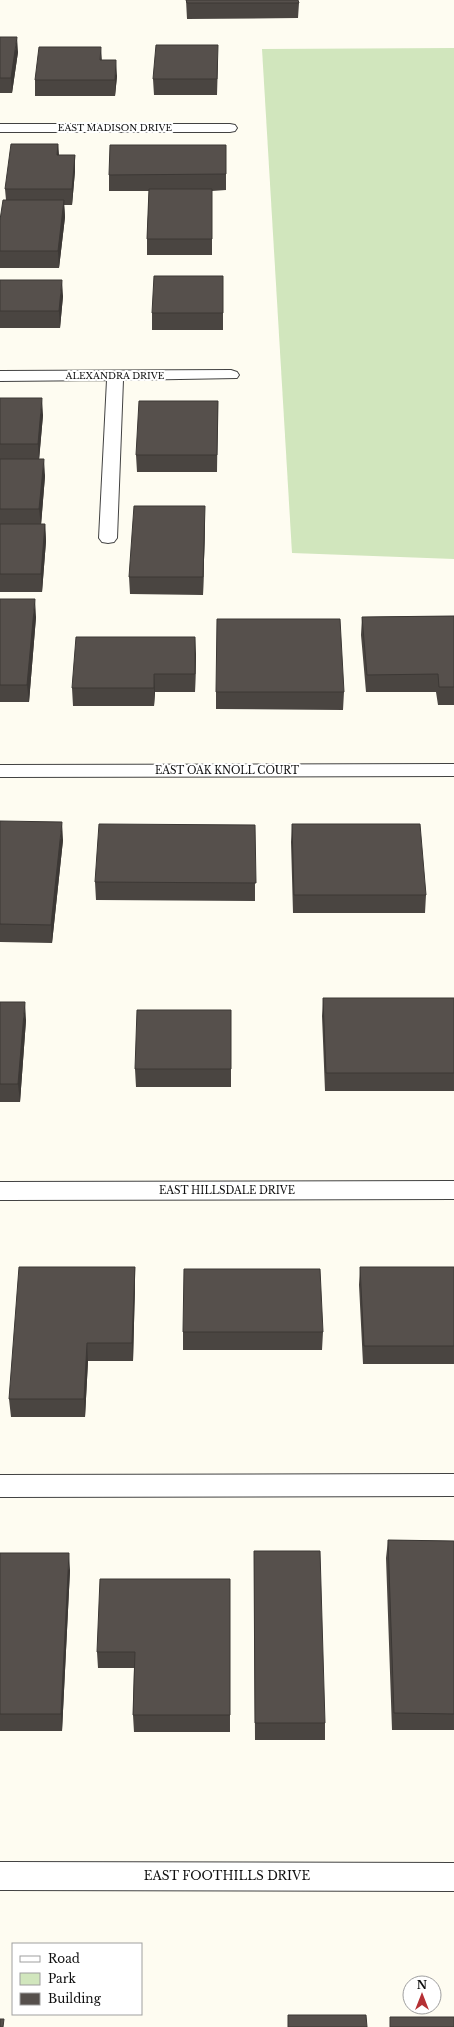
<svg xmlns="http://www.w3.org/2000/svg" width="454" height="2027" viewBox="0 0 454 2027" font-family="'Libre Baskerville',serif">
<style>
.green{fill:#d1e6bd}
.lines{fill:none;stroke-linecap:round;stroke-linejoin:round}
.minor-casing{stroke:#424242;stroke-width:2}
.minor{fill:#fff;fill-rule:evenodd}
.wall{fill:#4a4541}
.shaded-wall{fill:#3c3835}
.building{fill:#56504c;stroke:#3c3835}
.labels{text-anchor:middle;stroke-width:4;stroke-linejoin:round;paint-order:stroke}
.far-street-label{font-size:9px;fill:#0f0f0f;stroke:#fff}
.street-label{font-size:10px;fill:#0f0f0f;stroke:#fff}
.near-street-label{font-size:12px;fill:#0f0f0f;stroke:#fff}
</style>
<rect width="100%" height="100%" fill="#fefcf1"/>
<path class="green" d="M 454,48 L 454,559 L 292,553 L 262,49 Z"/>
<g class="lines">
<defs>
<path id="minor" d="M 0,124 L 230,124 L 235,125 L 237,128 L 235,131 L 230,132 L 0,132 Z
M 231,370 L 237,372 L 239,375 L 237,378 L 123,380 L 117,538 L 114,542 L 108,543 L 102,542 L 99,538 L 107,380 L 0,381 L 0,371 Z
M 454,764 L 454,776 L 0,777 L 0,765 Z
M 454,1181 L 454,1199 L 0,1200 L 0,1182 Z
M 454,1474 L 454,1496 L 0,1497 L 0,1475 Z
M 0,1862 L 454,1863 L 454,1891 L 0,1890 Z"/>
</defs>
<use href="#minor" class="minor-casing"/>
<use href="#minor" class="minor"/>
</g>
<path class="wall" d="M 186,0 L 299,3 L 298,18 L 187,19 Z
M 0,37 L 18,52 L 12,93 L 0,93 Z
M 101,60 L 117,76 L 115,96 L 35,96 L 35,80 Z
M 218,61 L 217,95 L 154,95 L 153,79 Z
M 58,144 L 59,155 L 75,155 L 75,171 L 72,205 L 64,205 L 65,217 L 59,268 L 0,268 L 0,220 L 6,200 L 5,189 Z
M 226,145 L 226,190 L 212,191 L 212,255 L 147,255 L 147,239 L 149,191 L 109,191 L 109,175 Z
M 223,276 L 223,330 L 152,330 L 152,313 Z
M 0,280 L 63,296 L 60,328 L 0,328 Z
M 0,398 L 43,415 L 39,459 L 45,476 L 41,524 L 45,524 L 46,541 L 42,592 L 0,592 Z
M 218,401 L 217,472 L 137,472 L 136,455 Z
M 205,524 L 203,595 L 130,594 L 129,577 Z
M 0,599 L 36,617 L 29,702 L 0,702 Z
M 454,616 L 454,705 L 438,705 L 436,692 L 366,692 L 361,635 L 362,617 Z
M 196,654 L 195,692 L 155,692 L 154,706 L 73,706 L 72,688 Z
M 216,692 L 344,692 L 343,710 L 216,709 Z
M 0,821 L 63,840 L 52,943 L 0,942 Z
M 292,824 L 426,895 L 425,913 L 293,913 L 291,842 Z
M 255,825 L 255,901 L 96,900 L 95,882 Z
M 323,998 L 454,998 L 454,1091 L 325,1091 L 322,1016 Z
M 0,1002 L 26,1020 L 20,1102 L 0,1102 Z
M 231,1010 L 231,1087 L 136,1087 L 135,1069 Z
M 135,1267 L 135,1285 L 133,1361 L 88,1361 L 85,1417 L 11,1417 L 9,1399 Z
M 360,1267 L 454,1267 L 454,1364 L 363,1364 L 359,1285 Z
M 183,1332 L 323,1332 L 322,1350 L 183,1350 Z
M 388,1540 L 454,1541 L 454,1730 L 392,1730 L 386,1558 Z
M 254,1551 L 325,1723 L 325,1740 L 255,1740 Z
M 0,1553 L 70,1570 L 62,1731 L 0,1731 Z
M 230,1579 L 230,1732 L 134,1732 L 133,1715 L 134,1668 L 98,1668 L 97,1652 Z"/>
<path class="shaded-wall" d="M 17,37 L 18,52 L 12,93 L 11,78 Z
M 101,47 L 102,62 L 100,60 Z
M 116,60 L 117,76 L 115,96 L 115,80 Z
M 58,144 L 59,160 L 57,155 Z
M 75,155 L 75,171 L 72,205 L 72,189 Z
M 64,200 L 65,217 L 59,268 L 58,251 Z
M 62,280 L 63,296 L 60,328 L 59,311 Z
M 42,398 L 43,415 L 39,461 L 38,444 Z
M 44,459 L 45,476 L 41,526 L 39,509 Z
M 205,506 L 205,524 L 203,595 L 203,577 Z
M 45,524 L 46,541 L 42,592 L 41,574 Z
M 35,599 L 36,617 L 29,702 L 27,685 Z
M 195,637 L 196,654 L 195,692 Z
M 154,674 L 155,692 L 154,706 Z
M 62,822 L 63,840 L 52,943 L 51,925 Z
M 25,1002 L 26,1020 L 20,1102 L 18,1084 Z
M 135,1267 L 135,1285 L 133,1361 L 132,1343 Z
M 87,1343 L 88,1361 L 85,1417 L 84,1399 Z
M 69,1553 L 70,1570 L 62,1731 L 61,1714 Z"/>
<path class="building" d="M 186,0 L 298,0 L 299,3 L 187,3 Z
M 0,37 L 17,37 L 11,78 L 0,78 Z
M 156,45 L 218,45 L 217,79 L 153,79 Z
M 39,47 L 101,47 L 100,60 L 116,60 L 115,80 L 35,80 Z
M 11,144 L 58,144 L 57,155 L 75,155 L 72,189 L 5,189 Z
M 110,145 L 226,145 L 226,174 L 109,175 Z
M 149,189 L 212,189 L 212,239 L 147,239 Z
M 3,200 L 64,200 L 58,251 L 0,251 L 0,220 Z
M 154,276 L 223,276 L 223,313 L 152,313 Z
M 0,280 L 62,280 L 59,311 L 0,311 Z
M 0,398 L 42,398 L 38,444 L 0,444 Z
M 139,401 L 218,401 L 217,455 L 136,455 Z
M 0,459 L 44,459 L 39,509 L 0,509 Z
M 134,506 L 205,506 L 203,577 L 129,577 Z
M 0,524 L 45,524 L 41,574 L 0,574 Z
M 0,599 L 35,599 L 27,685 L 0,685 Z
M 454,616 L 454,687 L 439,687 L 438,674 L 367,675 L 362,617 Z
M 217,619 L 340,619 L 344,692 L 216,692 Z
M 76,637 L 195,637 L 195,674 L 154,674 L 154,688 L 72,688 Z
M 0,821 L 62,822 L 51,925 L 0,924 Z
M 99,824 L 255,825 L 256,883 L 95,882 Z
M 292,824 L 420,824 L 426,895 L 294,895 Z
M 323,998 L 454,998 L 454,1073 L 326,1073 Z
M 0,1002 L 25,1002 L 18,1084 L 0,1084 Z
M 137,1010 L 231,1010 L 231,1069 L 135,1069 Z
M 19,1267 L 135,1267 L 132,1343 L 87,1343 L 84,1399 L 9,1399 Z
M 360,1267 L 454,1267 L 454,1346 L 364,1346 Z
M 184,1269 L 320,1269 L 323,1332 L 183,1332 Z
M 388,1540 L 454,1541 L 454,1714 L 394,1713 Z
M 254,1551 L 320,1551 L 325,1723 L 255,1723 Z
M 0,1553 L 69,1553 L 61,1714 L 0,1714 Z
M 100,1579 L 230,1579 L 230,1715 L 133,1715 L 135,1652 L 97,1652 Z
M 288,2015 L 366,2015 L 367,2027 L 288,2027 Z
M 390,2017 L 454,2017 L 454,2027 L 390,2027 Z
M 0,2019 L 4,2019 L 3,2027 L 0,2027 Z"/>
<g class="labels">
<g class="far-street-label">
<text x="115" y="131">EAST MADISON DRIVE</text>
<text x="115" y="379">ALEXANDRA DRIVE</text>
</g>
<g class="street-label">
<text x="227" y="774">EAST OAK KNOLL COURT</text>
<text x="227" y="1194">EAST HILLSDALE DRIVE</text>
</g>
<g class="near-street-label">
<text x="227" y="1880">EAST FOOTHILLS DRIVE</text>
</g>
</g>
<rect x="12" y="1943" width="130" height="72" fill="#ffffff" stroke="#9f9f9f"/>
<rect x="20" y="1956" width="20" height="6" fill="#ffffff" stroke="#9f9f9f"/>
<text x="48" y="1963" font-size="12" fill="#0f0f0f">Road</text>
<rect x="20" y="1973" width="20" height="12" fill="#d1e6bd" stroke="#9f9f9f"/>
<text x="48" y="1983" font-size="12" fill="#0f0f0f">Park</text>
<rect x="20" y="1993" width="20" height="12" fill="#56504c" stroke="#9f9f9f"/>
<text x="48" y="2003" font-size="12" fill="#0f0f0f">Building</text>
<g transform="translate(422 1995)"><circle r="19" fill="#ffffff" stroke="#9f9f9f"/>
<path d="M0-3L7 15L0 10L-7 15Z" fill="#b53034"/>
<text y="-6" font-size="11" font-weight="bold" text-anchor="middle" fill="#0f0f0f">N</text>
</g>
</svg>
